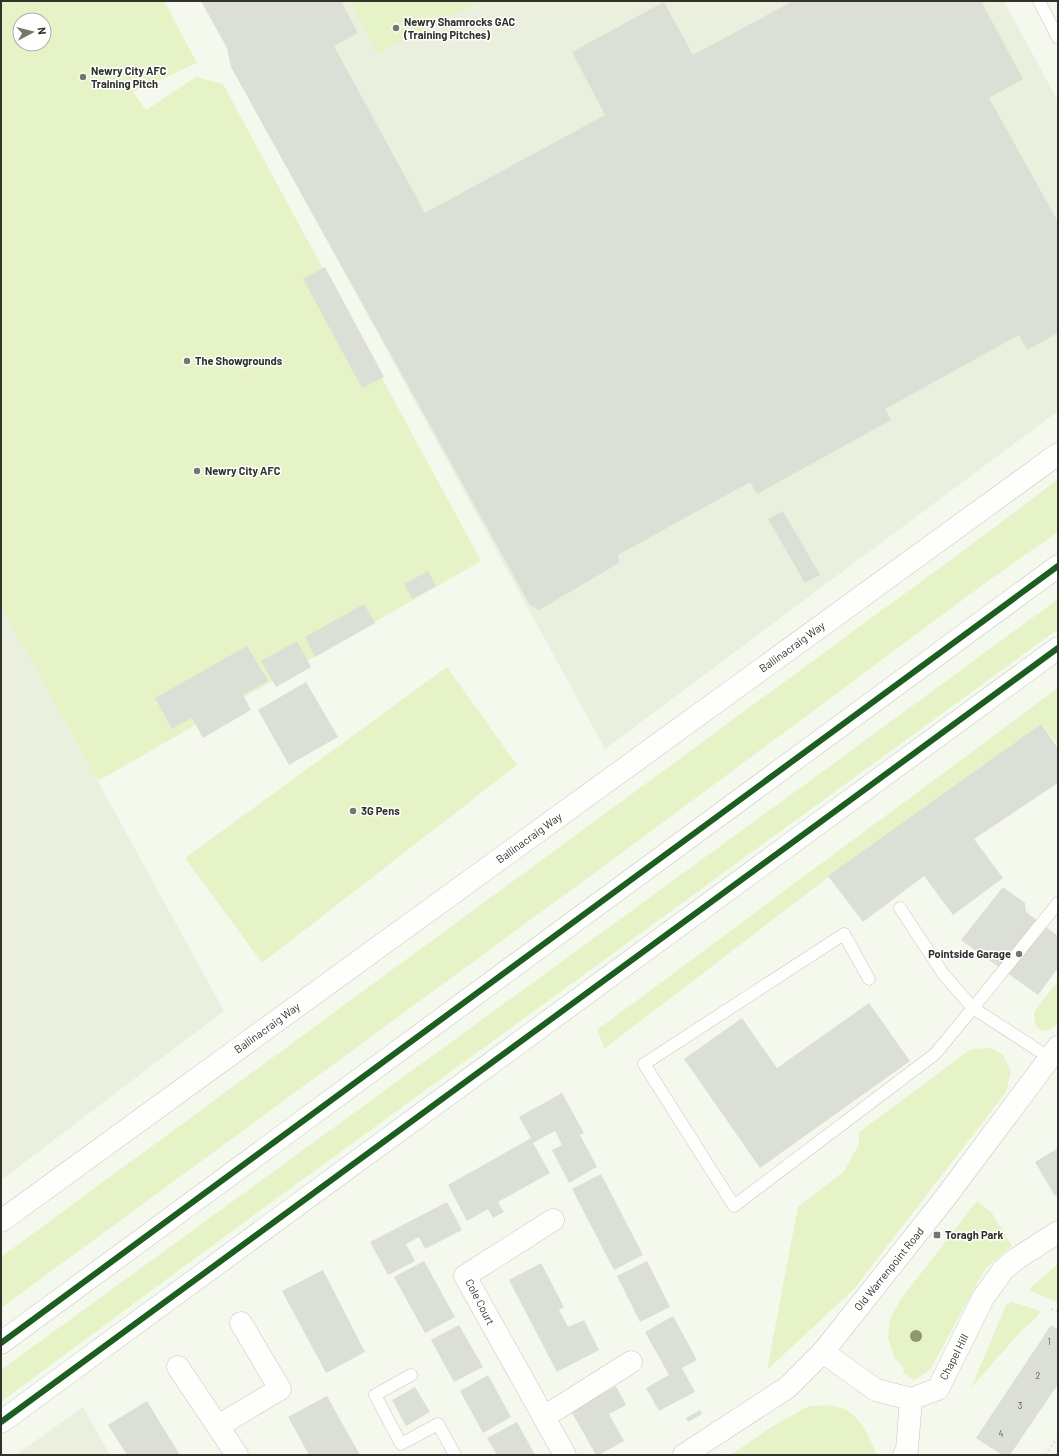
<svg xmlns="http://www.w3.org/2000/svg" width="1059" height="1456" viewBox="0 0 1059 1456" font-family="Barlow,sans-serif">
<style>
.built{fill:#eaf0dd}
.green{fill:#e6f3c6;fill-rule:evenodd}
.building{fill:#dcdfd6}
.lines{fill:none;stroke-linecap:round;stroke-linejoin:round}
.lane-casing{stroke:#c5c7bf;stroke-width:13}
.street-casing{stroke:#c5c7bf;stroke-width:23}
.secondary-casing{stroke:#c5c7bf;stroke-width:23}
.highway-casing{stroke:#c5c7bf;stroke-width:23}
.path{stroke:#e1e3df;stroke-width:2.5;stroke-dasharray:2 3;stroke-linecap:butt}
.lane{stroke:#fefefc;stroke-width:12}
.street{stroke:#fefefc;stroke-width:22}
.secondary{stroke:#fefefc;stroke-width:22}
.highway{stroke:#fefefc;stroke-width:22}
.cycleway-casing{stroke:#fff;stroke-width:8}
.cycleway{stroke:#1b5e20;stroke-width:6}
.tree{fill:#8f976d}
.poi-dot{fill:#75776f;stroke:#fff;stroke-width:1.5}
.labels{text-anchor:middle;stroke-width:3;stroke-linejoin:round;paint-order:stroke}
.number-label{font-size:9px;fill:#5c5e57}
.poi-label{font-size:11px;font-weight:bold;fill:#30322b;stroke:#fff;text-anchor:start}
.street-label{font-size:11px;fill:#30322b;stroke:#fff}
</style>
<rect width="100%" height="100%" fill="#f5f8ed"/>
<path class="built" d="M 201,1 L 351,1 L 376,55 L 481,1 L 1004,1 L 1058,101 L 1058,411 L 605,749 L 327,241 L 231,67 L 227,48 Z
M 1,605 L 224,1011 L 1,1180 Z
M 83,1407 L 110,1455 L 16,1455 Z"/>
<path class="green" d="M 1,1 L 164,1 L 197,63 L 133,92 L 146,110 L 196,77 L 223,84 L 481,561 L 98,781 L 1,606 ZM 20,20 L 44,20 L 44,44 L 20,44 Z
M 351,1 L 481,1 L 376,55 Z
M 1058,479 L 1058,532 L 992,578 L 642,838 L 1,1308 L 1,1257 L 994,528 Z
M 1058,599 L 1058,629 L 202,1253 L 1,1402 L 1,1370 L 807,783 Z
M 447,667 L 517,765 L 262,963 L 185,858 Z
M 1058,688 L 1058,744 L 1041,724 L 818,885 L 604,1049 L 597,1030 Z
M 1058,981 L 1058,1023 C 1053,1030 1041,1035 1036,1025 C 1034,1022 1034,1016 1034,1012 Z
M 991,1048 L 1003,1055 L 1011,1071 L 1006,1092 L 854,1289 L 767,1370 L 798,1207 L 844,1171 L 859,1144 L 859,1132 L 971,1049 Z
M 977,1201 L 992,1213 L 1012,1246 L 985,1269 L 930,1370 L 914,1380 L 903,1373 L 904,1368 L 894,1357 L 888,1338 L 890,1319 L 901,1299 Z
M 1058,1264 L 1058,1302 L 1028,1290 Z
M 1012,1302 L 1041,1311 L 1037,1317 L 1021,1331 L 971,1388 L 1006,1305 Z
M 809,1406 C 818,1406 826,1405 834,1406 C 858,1409 869,1436 877,1455 L 731,1455 L 773,1426 Z"/>
<path class="building" d="M 201,1 L 341,1 L 358,33 L 334,46 L 425,213 L 605,115 L 572,52 L 664,2 L 693,55 L 793,1 L 981,1 L 1023,79 L 989,98 L 1058,222 L 1058,333 L 1027,350 L 1019,335 L 885,409 L 891,420 L 757,494 L 750,482 L 618,555 L 619,563 L 539,610 L 530,605 L 231,67 L 227,48 Z
M 325,267 L 384,377 L 362,388 L 303,279 Z
M 783,511 L 820,575 L 805,583 L 768,519 Z
M 428,571 L 436,586 L 412,599 L 404,584 Z
M 364,604 L 375,623 L 315,657 L 305,637 Z
M 297,641 L 311,667 L 276,687 L 261,661 Z
M 247,646 L 268,681 L 243,695 L 251,710 L 203,738 L 192,718 L 172,729 L 155,698 Z
M 306,682 L 338,737 L 289,765 L 258,710 Z
M 1041,724 L 1058,748 L 1058,783 L 974,839 L 1003,878 L 953,915 L 924,876 L 863,922 L 828,876 Z
M 1003,887 L 1025,903 L 1026,912 L 1058,936 L 1058,968 L 1038,995 L 961,940 Z
M 869,1003 L 910,1061 L 760,1168 L 684,1059 L 742,1018 L 777,1068 Z
M 562,1093 L 584,1133 L 576,1137 L 580,1135 L 597,1167 L 569,1183 L 552,1150 L 562,1145 L 555,1131 L 533,1143 L 550,1173 L 498,1202 L 504,1212 L 493,1218 L 488,1209 L 467,1221 L 448,1185 L 531,1138 L 519,1117 Z
M 1058,1148 L 1058,1195 L 1055,1196 L 1035,1162 Z
M 601,1174 L 643,1255 L 614,1270 L 572,1189 Z
M 447,1202 L 462,1230 L 425,1249 L 419,1237 L 406,1244 L 415,1261 L 388,1275 L 370,1242 Z
M 424,1261 L 455,1317 L 425,1333 L 394,1277 Z
M 647,1261 L 670,1307 L 640,1322 L 617,1276 Z
M 541,1263 L 564,1307 L 559,1310 L 568,1327 L 584,1320 L 599,1350 L 557,1372 L 509,1280 Z
M 323,1270 L 365,1352 L 326,1373 L 282,1291 Z
M 673,1316 L 697,1360 L 682,1368 L 695,1392 L 659,1411 L 646,1388 L 669,1375 L 645,1332 Z
M 459,1325 L 483,1367 L 454,1382 L 431,1340 Z
M 1051,1325 L 1058,1330 L 1058,1384 L 1010,1455 L 1002,1455 L 976,1438 Z
M 488,1375 L 511,1417 L 483,1433 L 460,1391 Z
M 616,1386 L 626,1405 L 609,1414 L 624,1441 L 599,1455 L 596,1455 L 571,1411 Z
M 415,1387 L 430,1412 L 406,1426 L 392,1400 Z
M 327,1396 L 338,1416 L 360,1455 L 309,1455 L 288,1417 Z
M 147,1401 L 159,1421 L 180,1455 L 127,1455 L 108,1425 Z
M 700,1410 L 702,1414 L 688,1422 L 686,1418 Z
M 517,1422 L 535,1455 L 497,1455 L 487,1438 Z"/>
<g class="lines">
<defs>
<path id="lane" d="M 1039,1 L 1058,38
M 900,908 L 944,975 L 973,1008 L 1058,903
M 869,979 L 844,934 L 644,1064 L 734,1206 L 935,1054 L 973,1008 L 1050,1058
M 411,1375 L 375,1395 L 401,1444 L 438,1424 L 455,1455"/>
<path id="street" d="M 553,1220 L 465,1276 L 565,1455
M 1,1221 L 1058,454
M 823,1352 L 876,1390 L 911,1399 L 938,1389 L 983,1298 L 1003,1270 L 1016,1259 L 1058,1232
M 178,1367 L 237,1455
M 544,1417 L 631,1362
M 218,1426 L 280,1389 L 241,1323
M 904,1455 L 907,1450 L 911,1399"/>
<path id="secondary" d="M 684,1455 L 788,1387 L 823,1352 L 945,1198 L 1058,1047"/>
<path id="highway" d="M 1,1343 L 1058,566
M 1,1422 L 1058,648"/>
</defs>
<use href="#lane" class="lane-casing"/>
<use href="#street" class="street-casing"/>
<use href="#secondary" class="secondary-casing"/>
<use href="#highway" class="highway-casing"/>
<path class="path" d="M 1051,1309 L 1058,1312
M 1045,1455 L 1058,1437"/>
<use href="#lane" class="lane"/>
<use href="#street" class="street"/>
<use href="#secondary" class="secondary"/>
<use href="#highway" class="highway"/>
<defs>
<path id="cycleway" d="M 1,1343 L 1058,566
M 1,1422 L 1058,648"/>
</defs>
<use href="#cycleway" class="cycleway-casing"/>
<use href="#cycleway" class="cycleway"/>
</g>
<circle class="tree" cx="916" cy="1336" r="6"/>
<g class="poi-dot">
<circle cx="396" cy="28" r="4"/>
<circle cx="83" cy="77" r="4"/>
<circle cx="187" cy="361" r="4"/>
<circle cx="197" cy="471" r="4"/>
<circle cx="353" cy="811" r="4"/>
<circle cx="1019" cy="954" r="4"/>
<rect x="933" y="1231" width="8" height="8" rx="2"/>
</g>
<g class="labels">
<g class="number-label">
<text x="1049" y="1345">1</text>
<text x="1038" y="1379">2</text>
<text x="1020" y="1409">3</text>
<text x="1001" y="1437">4</text>
</g>
<g class="poi-label">
<text x="404" y="26">Newry Shamrocks GAC<tspan x="404" dy="13">(Training Pitches)</tspan></text>
<text x="91" y="75">Newry City AFC<tspan x="91" dy="13">Training Pitch</tspan></text>
<text x="195" y="365">The Showgrounds</text>
<text x="205" y="475">Newry City AFC</text>
<text x="361" y="815">3G Pens</text>
<text x="1011" y="958" text-anchor="end">Pointside Garage</text>
<text x="945" y="1239">Toragh Park</text>
</g>
<g class="street-label">
<text transform="translate(792 647) rotate(-36)" y="4">Ballinacraig Way</text>
<text transform="translate(529 838) rotate(-36)" y="4">Ballinacraig Way</text>
<text transform="translate(267 1028) rotate(-36)" y="4">Ballinacraig Way</text>
<text transform="translate(889 1269) rotate(-51)" y="4">Old Warrenpoint Road</text>
<text transform="translate(480 1302) rotate(63)" y="4">Cole Court</text>
<text transform="translate(954 1357) rotate(-63)" y="4">Chapel Hill</text>
</g>
</g>
<rect width="1059" height="1456" fill="none" stroke="#30322b" stroke-width="4"/>
<g transform="translate(32 32) rotate(83)"><circle r="19" fill="#ffffff" stroke="#acadaa"/>
<path d="M0-3L7 15L0 10L-7 15Z" fill="#75776f"/>
<text y="-6" font-size="11" font-weight="bold" text-anchor="middle" fill="#30322b">N</text>
</g>
</svg>
